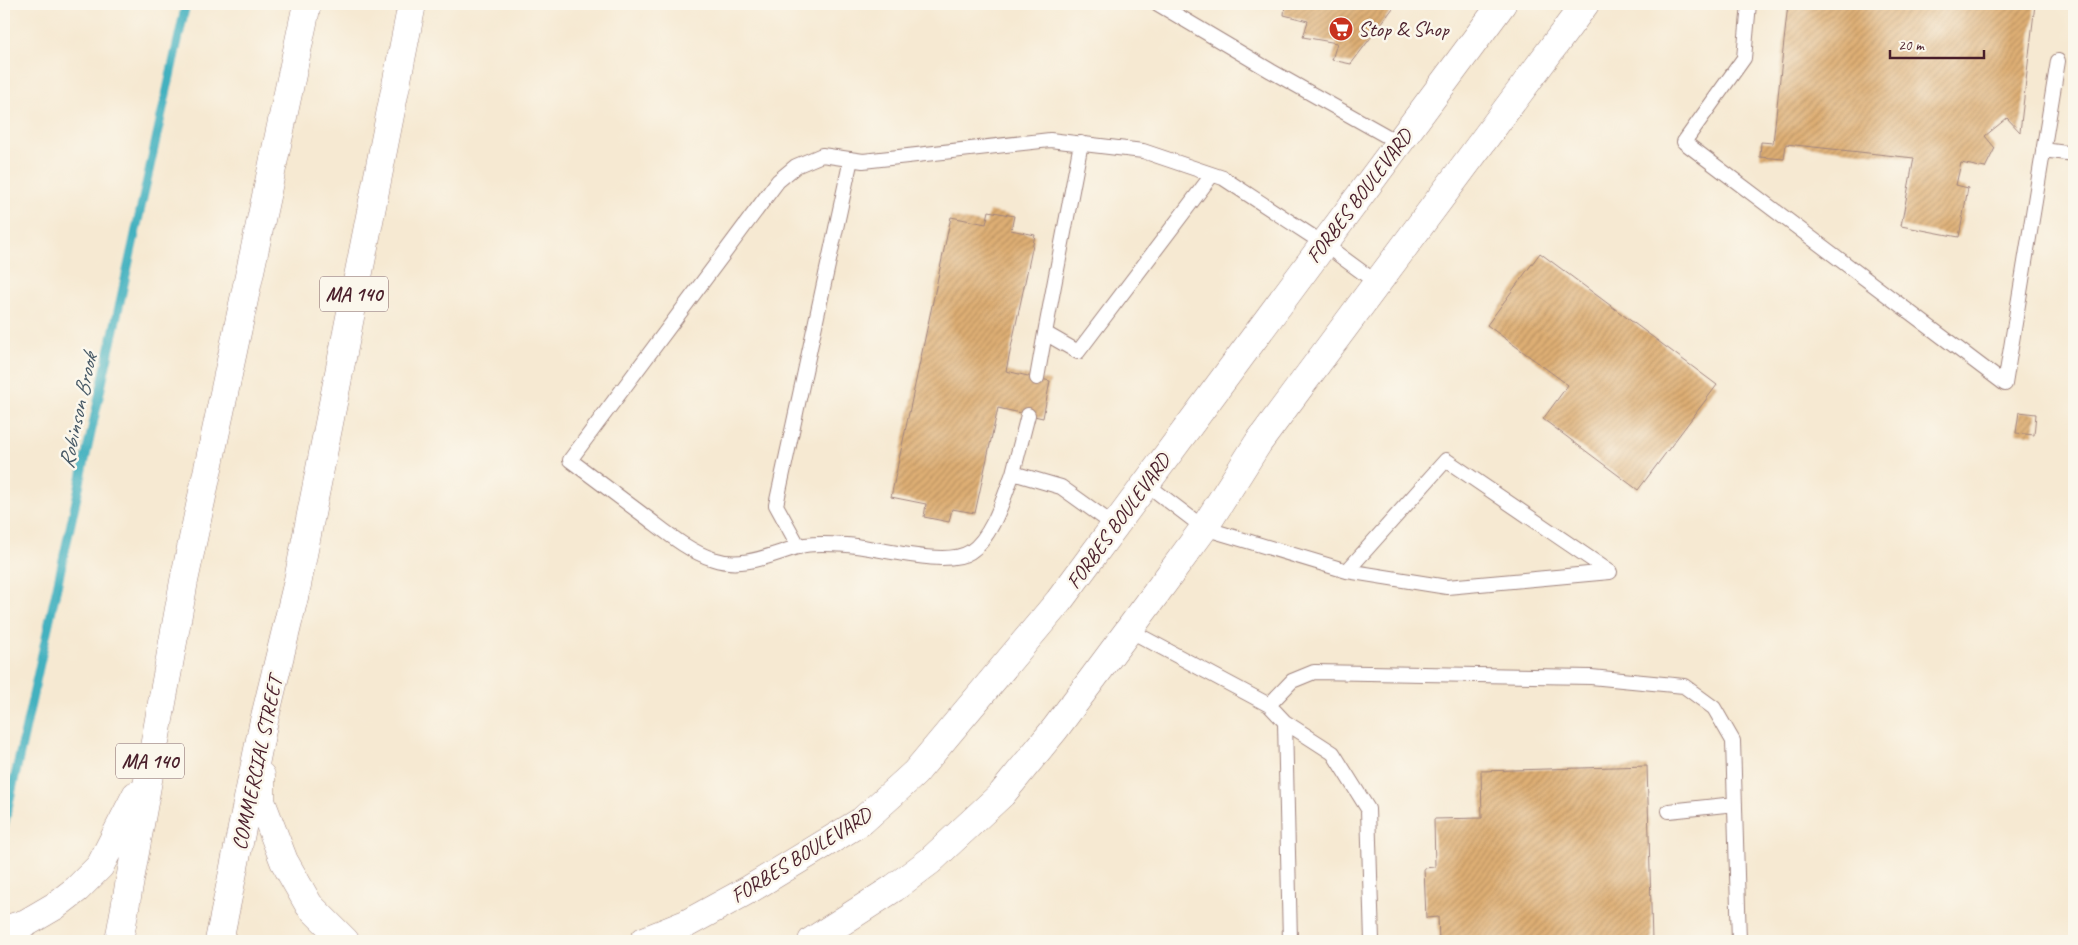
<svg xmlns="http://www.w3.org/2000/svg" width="2078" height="945" viewBox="0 0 2078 945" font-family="Caveat,sans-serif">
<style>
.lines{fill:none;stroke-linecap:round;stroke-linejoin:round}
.stream{stroke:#43b1bf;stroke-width:9}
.building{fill:url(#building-hatch)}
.service-casing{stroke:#a0847e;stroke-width:16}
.tertiary-casing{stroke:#a0847e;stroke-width:29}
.trunk-casing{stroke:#a0847e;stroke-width:29}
.service{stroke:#fff;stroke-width:14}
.tertiary{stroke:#fff;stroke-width:28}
.trunk{stroke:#fff;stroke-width:28}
.labels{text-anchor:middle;stroke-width:5;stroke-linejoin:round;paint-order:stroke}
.shield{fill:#fbf7ec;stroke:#7f6065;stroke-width:1}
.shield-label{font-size:20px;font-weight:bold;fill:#4a1f2b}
.poi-label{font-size:21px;fill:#4a1f2b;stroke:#fbf7ec;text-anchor:start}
.street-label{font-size:21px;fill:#4a1f2b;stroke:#fbf7ec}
.water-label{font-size:22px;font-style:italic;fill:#475966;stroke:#fbf7ec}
</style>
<defs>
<pattern id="building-hatch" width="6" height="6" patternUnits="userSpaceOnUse" patternTransform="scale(1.25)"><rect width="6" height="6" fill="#deaf74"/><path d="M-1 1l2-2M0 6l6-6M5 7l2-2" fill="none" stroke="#b68e5f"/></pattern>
</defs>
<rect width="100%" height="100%" fill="#fbf7ec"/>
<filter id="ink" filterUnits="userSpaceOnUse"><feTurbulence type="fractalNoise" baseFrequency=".02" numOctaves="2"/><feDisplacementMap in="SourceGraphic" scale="10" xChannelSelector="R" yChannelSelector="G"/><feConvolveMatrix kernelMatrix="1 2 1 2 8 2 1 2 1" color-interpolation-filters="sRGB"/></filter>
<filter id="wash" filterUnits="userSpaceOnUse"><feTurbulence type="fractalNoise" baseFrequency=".0096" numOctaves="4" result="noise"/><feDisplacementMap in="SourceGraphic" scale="20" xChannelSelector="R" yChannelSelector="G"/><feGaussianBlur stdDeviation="1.12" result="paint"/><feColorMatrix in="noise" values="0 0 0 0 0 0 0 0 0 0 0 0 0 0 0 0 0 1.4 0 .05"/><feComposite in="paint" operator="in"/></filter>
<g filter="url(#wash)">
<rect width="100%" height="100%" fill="#f6e9d2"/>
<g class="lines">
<path class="stream" d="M 4,826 L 186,4"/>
</g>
<g id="blocks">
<path class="building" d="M 1285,4 L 1396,4 L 1351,64 L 1332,60 L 1337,43 L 1303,37 L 1308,21 L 1284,15 Z
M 1788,4 L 2035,4 L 2020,132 L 2007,118 L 1985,136 L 1995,148 L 1985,168 L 1961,163 L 1956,185 L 1968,188 L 1959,237 L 1901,226 L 1914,158 L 1786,144 L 1784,159 L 1760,157 L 1761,142 L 1773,143 Z
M 989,211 L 1014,216 L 1011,230 L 1035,235 L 1006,371 L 1050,381 L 1043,418 L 998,408 L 975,513 L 952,509 L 949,522 L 924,517 L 926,504 L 891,497 L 951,217 L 986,224 Z
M 1540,253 L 1717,385 L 1638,490 L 1543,419 L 1568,385 L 1487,325 Z
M 2019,412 L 2036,414 L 2034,435 L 2016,433 Z
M 1647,766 L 1652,941 L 1439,941 L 1438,917 L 1426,918 L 1424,868 L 1435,867 L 1434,819 L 1482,818 L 1481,771 Z"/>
</g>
</g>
<g filter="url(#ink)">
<use href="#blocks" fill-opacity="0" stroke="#a0847e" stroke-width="1"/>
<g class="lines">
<defs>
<path id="service" d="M 1158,4 L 1271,71 L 1399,143
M 1749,4 L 1744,58 L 1684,142 L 2005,384 L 2058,61
M 1081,143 L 1045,333 L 1078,352 L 1212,175
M 2043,150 L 2074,154
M 1037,378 L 1045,333
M 1013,473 L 1028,415
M 1145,483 L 1204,528 L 1347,571 L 1447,587 L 1610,572 L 1446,460 L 1347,571
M 1114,525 L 1061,487 L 1013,473 C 1004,497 992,538 970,552 C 946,568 877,547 847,545 C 834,544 817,543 805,545 C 775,552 745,570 713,559 C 688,551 666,532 646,517 C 621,498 595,479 570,460 L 778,181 L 796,166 L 822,155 L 863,161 L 1050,140 L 1143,151 L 1223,178 L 1324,244 L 1377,283
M 799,547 L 776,505 L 851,159
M 1129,630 L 1269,705 L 1285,722 L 1333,753 L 1368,809 L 1372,941
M 1269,705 L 1292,681 L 1314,672 L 1591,677 L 1684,686 L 1714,708 L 1733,741 L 1739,941
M 1285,722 L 1290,941
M 1669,811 L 1735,804"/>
<path id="tertiary" d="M 644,941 L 686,924 L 750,889 L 862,821 L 915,773 L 1059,601 L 1502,4
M 812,941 L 894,888 L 930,861 L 1002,794 L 1055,729 L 1146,607 L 1204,528 L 1258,443 L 1585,4"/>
<path id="trunk" d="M 261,776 L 261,801 L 284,861 L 309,905 L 345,941
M 4,930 L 26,923 L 55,906 L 77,889 L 100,866 L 136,795
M 119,941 L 184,581 L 307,4
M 219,941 L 263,725 L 297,585 L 412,4"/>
</defs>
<use href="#service" class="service-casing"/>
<use href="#tertiary" class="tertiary-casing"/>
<use href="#trunk" class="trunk-casing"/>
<use href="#service" class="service"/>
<use href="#tertiary" class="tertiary"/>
<use href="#trunk" class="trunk"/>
</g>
</g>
<defs>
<symbol id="supermarket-disc" viewBox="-11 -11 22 22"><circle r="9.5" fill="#c8321e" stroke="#fbf7ec"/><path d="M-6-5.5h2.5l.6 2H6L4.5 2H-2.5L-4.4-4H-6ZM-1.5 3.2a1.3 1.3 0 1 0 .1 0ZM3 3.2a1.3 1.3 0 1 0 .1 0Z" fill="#fff"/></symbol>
</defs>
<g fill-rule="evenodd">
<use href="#supermarket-disc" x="1327" y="15" width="28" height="28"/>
</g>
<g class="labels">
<g class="shield">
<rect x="320" y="276.5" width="68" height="35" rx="4"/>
<rect x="116" y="743.5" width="68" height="35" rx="4"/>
</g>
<g class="shield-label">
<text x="354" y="301">MA 140</text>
<text x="150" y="768">MA 140</text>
</g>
<g class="poi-label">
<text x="1358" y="36">Stop &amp; Shop</text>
</g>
<g class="street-label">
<text transform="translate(1359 196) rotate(-53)" y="7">FORBES BOULEVARD</text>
<text transform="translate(1118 521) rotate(-54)" y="7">FORBES BOULEVARD</text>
<text transform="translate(257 763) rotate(-78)" y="7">COMMERCIAL STREET</text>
<text transform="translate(801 855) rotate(-32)" y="7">FORBES BOULEVARD</text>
</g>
<g class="water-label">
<text transform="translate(77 411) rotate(-78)" y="8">Robinson Brook</text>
</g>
</g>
<rect width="2078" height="945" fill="none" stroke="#fbf7ec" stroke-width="20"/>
<path d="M1890 50v8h94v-8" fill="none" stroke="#4a1f2b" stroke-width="2.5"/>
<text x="1898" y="50" font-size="15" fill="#4a1f2b" stroke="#fbf7ec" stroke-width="4" paint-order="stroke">20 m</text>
</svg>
